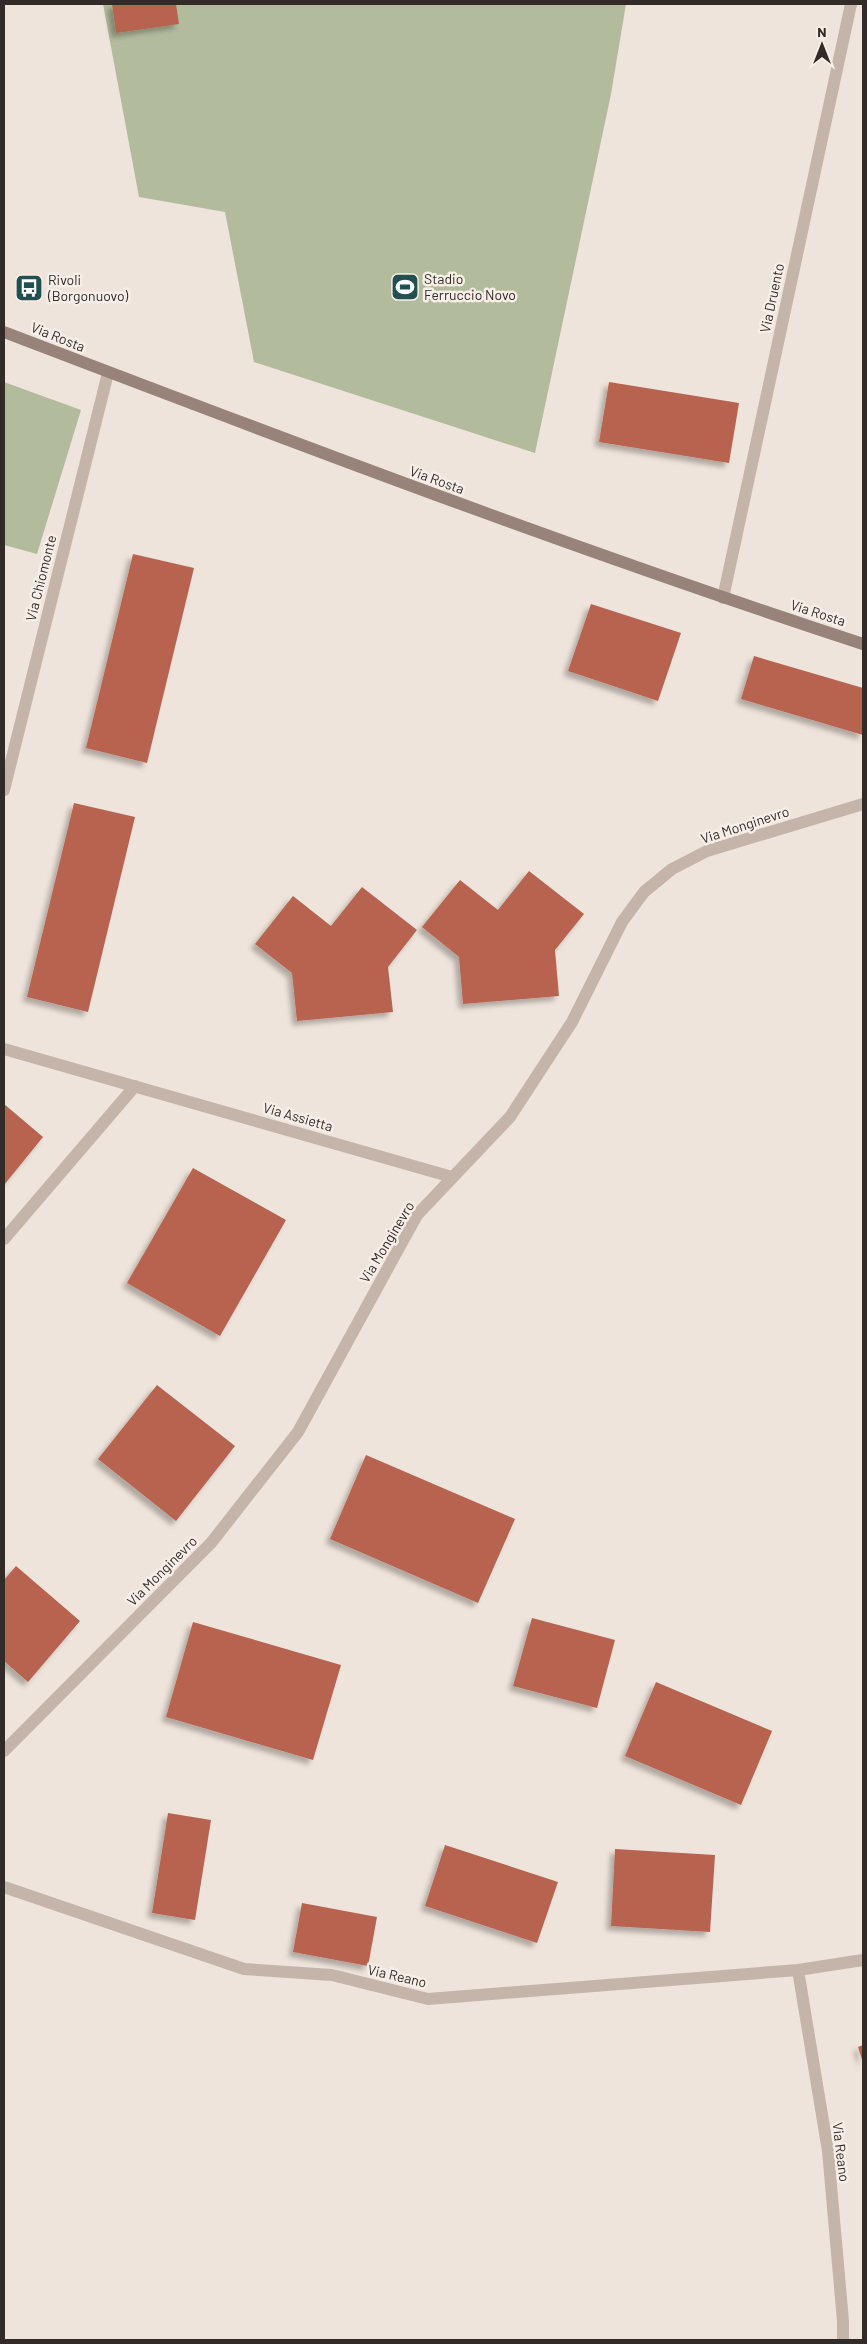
<svg xmlns="http://www.w3.org/2000/svg" width="867" height="2344" viewBox="0 0 867 2344" font-family="Barlow,sans-serif">
<style>
.green{fill:#b3bb9d}
.building{fill:#b76350;filter:url(#shadow)}
.lines{fill:none;stroke-linecap:round;stroke-linejoin:round}
.street{stroke:#c5b4a9;stroke-width:12}
.secondary{stroke:#98837a;stroke-width:12}
.labels{text-anchor:middle;stroke-width:5;stroke-linejoin:round;paint-order:stroke}
.poi-label{font-size:14px;fill:#332b28;stroke:#f7eee7;text-anchor:start}
.street-label{font-size:14px;fill:#332b28;stroke:#f7eee7}
</style>
<defs>
<filter id="shadow"><feDropShadow dx="-4.5" dy="4.5" stdDeviation="2.5" flood-color="#0004"/></filter>
</defs>
<rect width="100%" height="100%" fill="#eee4db"/>
<path class="green" d="M 103,4 L 626,4 L 611,94 L 535,453 L 254,362 L 225,212 L 139,197 Z
M 4,382 L 81,410 L 37,554 L 4,545 Z"/>
<path class="building" d="M 112,4 L 176,4 L 179,24 L 116,33 Z
M 609,382 L 739,403 L 729,463 L 599,442 Z
M 133,554 L 194,568 L 147,763 L 86,748 Z
M 591,604 L 681,633 L 658,701 L 568,671 Z
M 754,656 L 863,688 L 863,735 L 741,699 Z
M 74,803 L 135,817 L 88,1012 L 27,997 Z
M 529,871 L 584,914 L 555,950 L 559,996 L 463,1004 L 459,957 L 422,927 L 460,880 L 498,910 Z
M 362,887 L 417,930 L 388,967 L 393,1012 L 297,1021 L 292,973 L 255,944 L 293,896 L 331,926 Z
M 4,1104 L 43,1137 L 4,1185 Z
M 193,1168 L 286,1220 L 220,1336 L 127,1283 Z
M 157,1385 L 235,1446 L 176,1521 L 98,1459 Z
M 366,1455 L 515,1519 L 478,1603 L 330,1539 Z
M 16,1566 L 80,1621 L 28,1682 L 4,1661 L 4,1580 Z
M 532,1618 L 615,1640 L 597,1708 L 513,1686 Z
M 193,1622 L 341,1665 L 313,1760 L 166,1717 Z
M 656,1682 L 772,1731 L 741,1805 L 625,1756 Z
M 168,1813 L 211,1820 L 195,1920 L 152,1913 Z
M 445,1845 L 558,1882 L 537,1943 L 425,1906 Z
M 615,1849 L 715,1855 L 710,1932 L 611,1926 Z
M 302,1903 L 377,1917 L 368,1966 L 293,1952 Z
M 863,2045 L 863,2063 L 858,2047 Z"/>
<g class="lines">
<path class="street" d="M 723,598 L 851,4
M 4,790 L 108,373
M 4,1049 L 452,1177
M 4,1239 L 135,1086
M 4,1751 L 211,1543 L 298,1432 L 417,1215 L 510,1117 L 572,1022 L 622,922 L 644,892 L 672,869 L 707,851 L 863,804
M 4,1887 L 244,1969 L 332,1975 L 428,1999 L 798,1970 L 863,1960
M 798,1970 L 828,2151 L 843,2321 L 843,2340"/>
<path class="secondary" d="M 4,332 C 289,441 573,549 863,644"/>
</g>
<defs>
<symbol id="stadium-square" viewBox="-11 -11 22 22"><rect x="-9" y="-9" width="18" height="18" rx="4" fill="#224f4f" stroke="#f7eee7"/><path d="M0-5a6.5 5 0 1 0 0 10a6.5 5 0 1 0 0-10ZM-3.5-1.8h7v3.6h-7Z" fill="#fff"/></symbol>
<symbol id="bus-square" viewBox="-11 -11 22 22"><rect x="-9" y="-9" width="18" height="18" rx="4" fill="#224f4f" stroke="#f7eee7"/><path d="M-5-6H5V4H4V6H2V4H-2V6H-4V4H-5ZM-3.5-4V0h7V-4ZM-3.5 1.2v1.5H-2V1.2ZM2 1.2v1.5H3.5V1.2Z" fill="#fff"/></symbol>
</defs>
<g fill-rule="evenodd">
<use href="#stadium-square" x="389" y="271" width="32" height="32"/>
<use href="#bus-square" x="13" y="272" width="32" height="32"/>
</g>
<g class="labels">
<g class="poi-label">
<text x="424" y="284">Stadio<tspan x="424" dy="16">Ferruccio Novo</tspan></text>
<text x="48" y="285">Rivoli<tspan x="48" dy="16">(Borgonuovo)</tspan></text>
</g>
<g class="street-label">
<text transform="translate(772 298) rotate(-78)" y="5">Via Druento</text>
<text transform="translate(58 337) rotate(22)" y="5">Via Rosta</text>
<text transform="translate(437 480) rotate(20)" y="5">Via Rosta</text>
<text transform="translate(41 578) rotate(-76)" y="5">Via Chiomonte</text>
<text transform="translate(818 613) rotate(18)" y="5">Via Rosta</text>
<text transform="translate(745 825) rotate(-18)" y="5">Via Monginevro</text>
<text transform="translate(298 1117) rotate(16)" y="5">Via Assietta</text>
<text transform="translate(387 1242) rotate(-59)" y="5">Via Monginevro</text>
<text transform="translate(162 1571) rotate(-45)" y="5">Via Monginevro</text>
<text transform="translate(397 1976) rotate(13)" y="5">Via Reano</text>
<text transform="translate(841 2152) rotate(83)" y="5">Via Reano</text>
</g>
</g>
<rect width="867" height="2344" fill="none" stroke="#332b28" stroke-width="10"/>
<g transform="translate(822 45)" stroke="#f7eee7" stroke-width="4" paint-order="stroke">
<path d="M0-4L9 19L0 12L-9 19Z" fill="#332b28"/>
<text y="-8" font-size="14" font-weight="bold" text-anchor="middle" fill="#332b28">N</text>
</g>
</svg>
